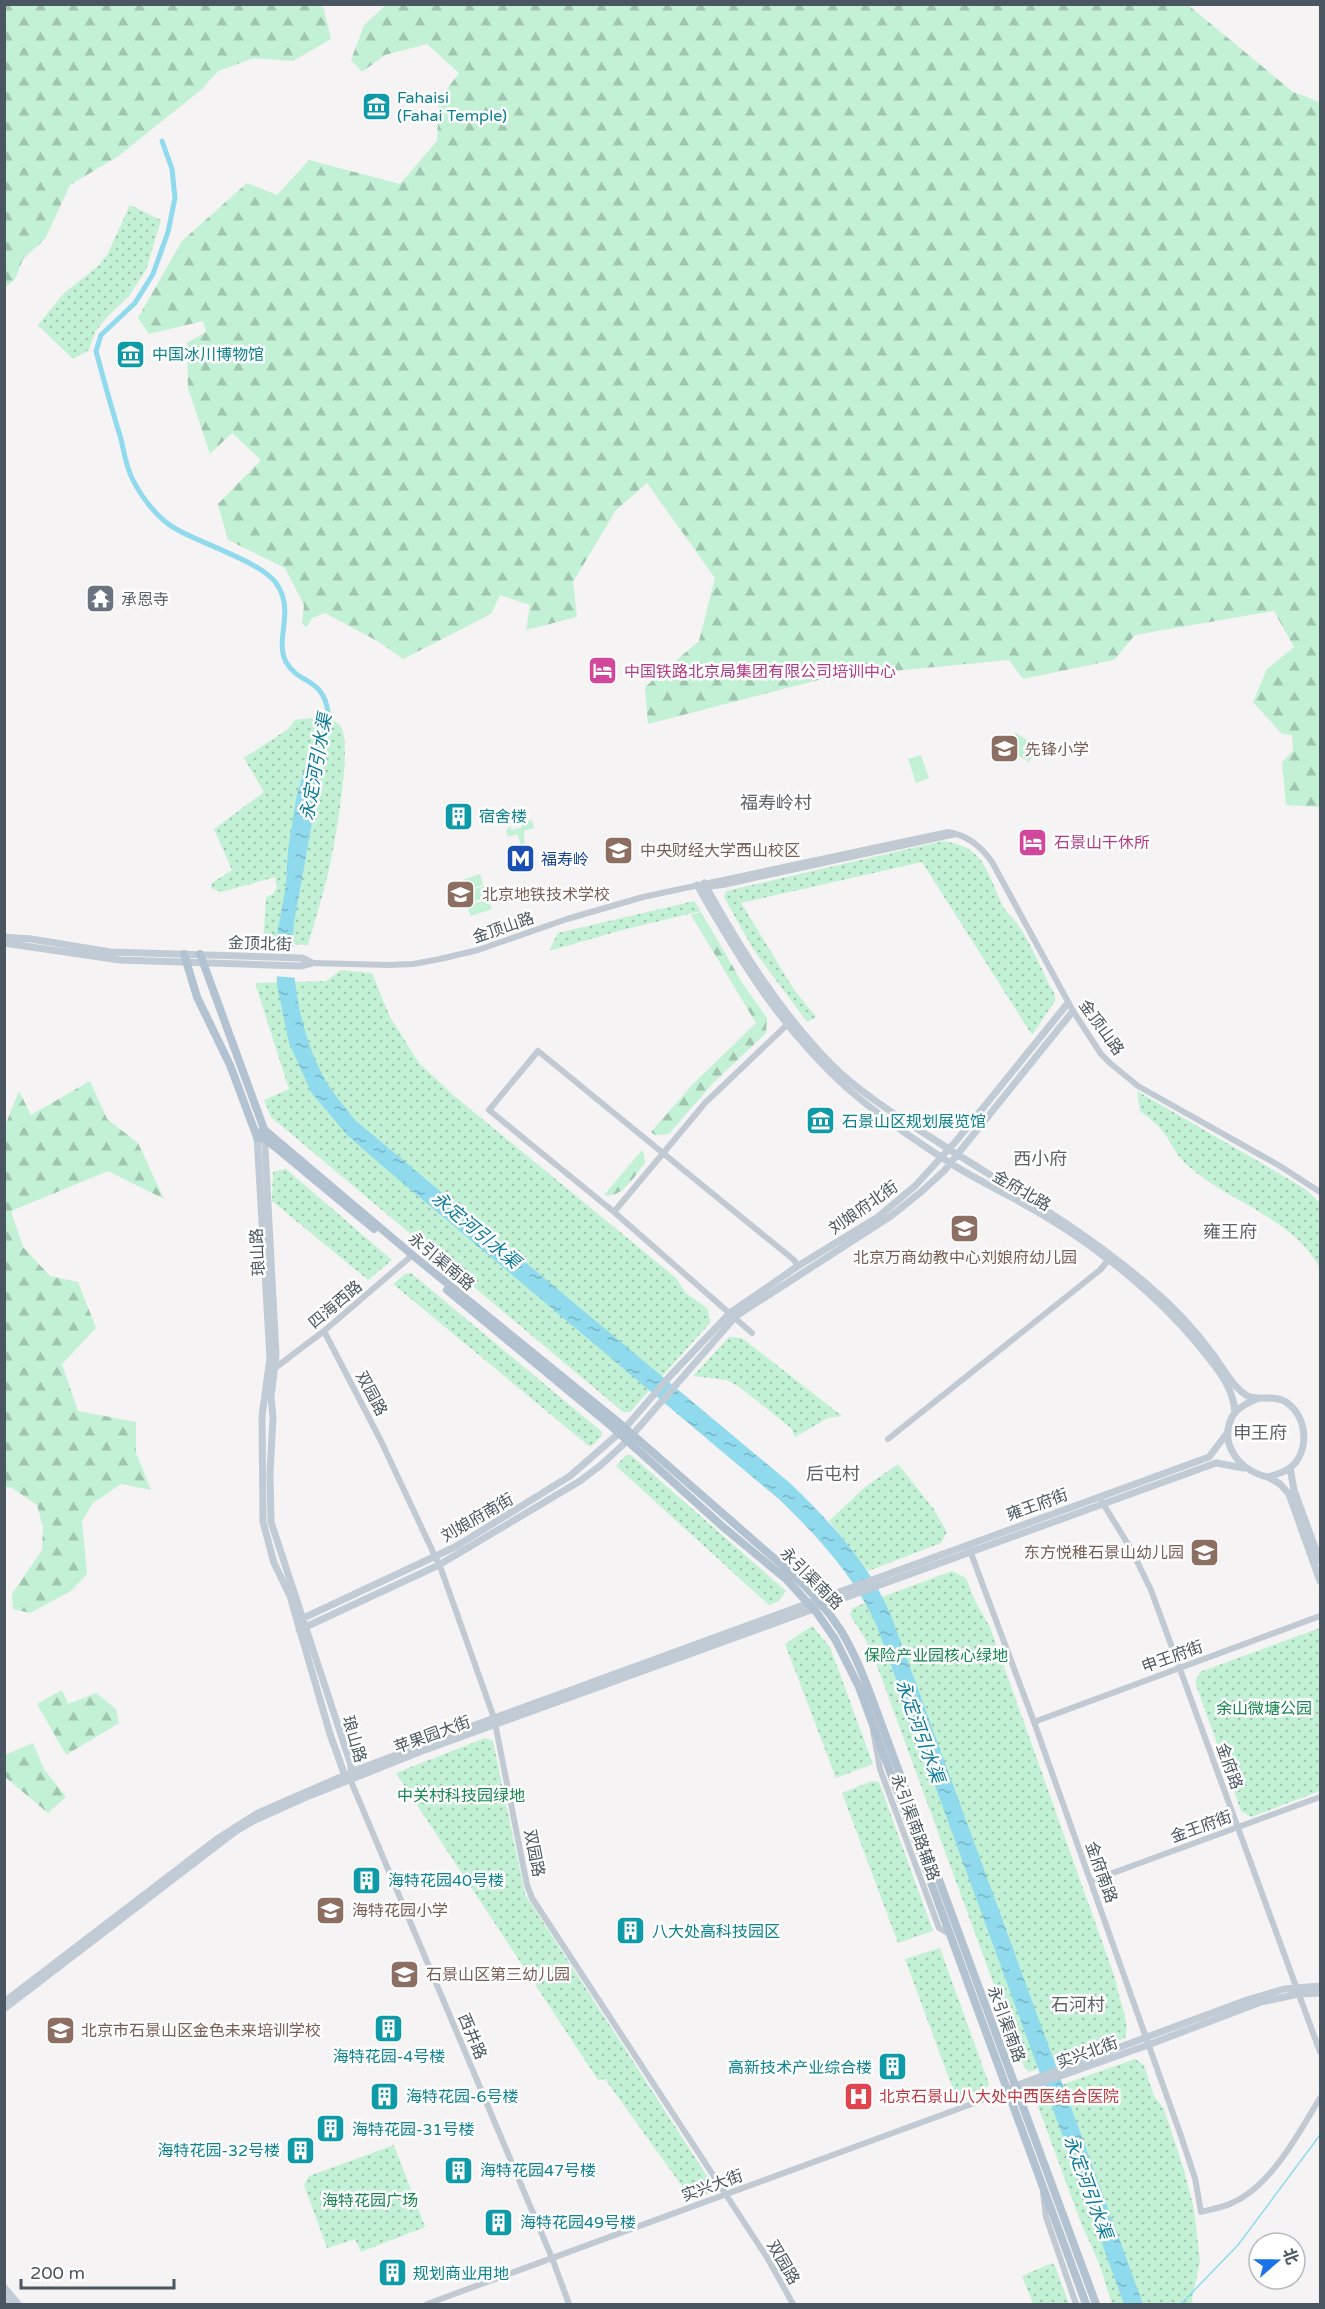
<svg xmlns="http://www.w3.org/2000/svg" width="1325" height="2309" viewBox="0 0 1325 2309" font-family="'Varela Round','Noto Sans SC',sans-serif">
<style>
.green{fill:#c3f1d5}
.forest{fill:url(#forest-firs)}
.park{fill:url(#park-dots)}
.water{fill:url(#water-ripples)}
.pier{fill:#f5f3f3}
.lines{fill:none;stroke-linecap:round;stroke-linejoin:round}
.stream{stroke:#90daee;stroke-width:1.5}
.canal{stroke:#90daee;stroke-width:5}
.tertiary{stroke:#c1cad2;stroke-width:6}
.secondary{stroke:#c1cbd6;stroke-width:7}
.primary{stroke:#b3c2d1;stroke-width:8}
.labels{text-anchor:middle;stroke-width:5;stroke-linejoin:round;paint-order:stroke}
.culture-label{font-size:16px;fill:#0d838f;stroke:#fff;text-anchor:start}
.worship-label{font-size:16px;fill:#5b616d;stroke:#fff;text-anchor:start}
.hotel-label{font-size:16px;fill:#b23c85;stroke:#fff;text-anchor:start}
.education-label{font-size:16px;fill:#785e54;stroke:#fff;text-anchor:start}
.transit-label{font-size:16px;fill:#164399;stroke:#fff;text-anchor:start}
.street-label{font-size:16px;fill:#4a5661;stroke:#fff}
.park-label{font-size:16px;fill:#17864f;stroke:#fff}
.health-label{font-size:16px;fill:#be3a42;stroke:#fff;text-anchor:start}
.water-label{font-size:18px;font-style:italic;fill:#0c7c9b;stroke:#fff}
.neighbourhood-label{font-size:18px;fill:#5f6368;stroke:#fff}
</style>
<defs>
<pattern id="forest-firs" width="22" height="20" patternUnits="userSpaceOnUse" patternTransform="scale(1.5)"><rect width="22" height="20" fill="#c3f1d5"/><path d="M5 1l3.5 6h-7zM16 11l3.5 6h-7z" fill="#a0c6b0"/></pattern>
<pattern id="park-dots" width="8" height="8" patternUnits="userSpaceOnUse" patternTransform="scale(1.5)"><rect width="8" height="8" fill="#c3f1d5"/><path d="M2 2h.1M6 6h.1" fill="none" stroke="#a0c6b0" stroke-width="1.8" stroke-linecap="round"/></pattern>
<pattern id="water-ripples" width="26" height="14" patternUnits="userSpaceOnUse" patternTransform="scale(1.5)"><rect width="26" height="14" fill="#90daee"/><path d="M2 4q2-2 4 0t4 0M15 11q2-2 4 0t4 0" fill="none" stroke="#78b4c4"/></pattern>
</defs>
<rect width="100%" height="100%" fill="#f5f3f3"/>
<path class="green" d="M 1016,733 L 1038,747 L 1029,762 L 1006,748 Z
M 921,755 L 929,778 L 916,783 L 908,759 Z
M 525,820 L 532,821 L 534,828 L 524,831 L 525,855 L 529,855 L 530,860 L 536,860 L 533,866 L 525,870 L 519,867 L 528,863 L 517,834 L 508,837 L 506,831 L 510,826 L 512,830 L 522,827 L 520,822 Z
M 480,874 L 483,885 L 463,892 L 459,881 Z
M 484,886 L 487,897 L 467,904 L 463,893 Z
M 488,899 L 492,909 L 471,916 L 467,906 Z"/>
<path class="forest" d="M 319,4 L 324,9 L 331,39 L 293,61 L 254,58 L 218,71 L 201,90 L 117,157 L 70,185 L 45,239 L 23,259 L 15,279 L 5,288 L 5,5 Z
M 387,4 L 1188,5 L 1293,92 L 1320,102 L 1320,807 L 1286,805 L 1282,762 L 1293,751 L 1292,735 L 1282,734 L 1253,702 L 1267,669 L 1294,647 L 1274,611 L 1135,635 L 1114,660 L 1023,679 L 1009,660 L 830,677 L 648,724 L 645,687 L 699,641 L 715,578 L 647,483 L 616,510 L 573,582 L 577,617 L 526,630 L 530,605 L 500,595 L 491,614 L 403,659 L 379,642 L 325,613 L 312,618 L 307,627 L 302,624 L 304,605 L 285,568 L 228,540 L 218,504 L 261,460 L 232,433 L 210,454 L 188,388 L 187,343 L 206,332 L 203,321 L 149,334 L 138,318 L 182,241 L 247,183 L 277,195 L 309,160 L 400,184 L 437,141 L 439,100 L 459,73 L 427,44 L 385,55 L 362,72 L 351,60 L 364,25 Z
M 701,912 L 743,984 L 767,1018 L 766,1033 L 713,1083 L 669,1134 L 655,1135 L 651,1132 L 694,1083 L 756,1023 L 691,915 Z
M 90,1081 L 107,1119 L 138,1143 L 164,1199 L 108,1171 L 11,1211 L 23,1247 L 50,1276 L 78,1282 L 96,1328 L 62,1364 L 78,1411 L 136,1422 L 136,1453 L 151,1490 L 121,1484 L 93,1503 L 82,1521 L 87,1574 L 71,1591 L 30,1613 L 13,1609 L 12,1594 L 42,1550 L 43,1527 L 37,1505 L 12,1488 L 5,1487 L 5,1126 L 19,1091 L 31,1115 Z
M 642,1150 L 644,1154 L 645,1163 C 635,1175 622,1199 604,1195 Z
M 62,1690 L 68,1704 L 96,1693 L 116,1709 L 119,1723 L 66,1755 L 37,1704 Z
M 33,1743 L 44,1769 L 66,1797 L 48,1813 L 5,1777 L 5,1755 Z"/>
<path class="park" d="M 130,205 L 161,220 L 146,270 L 129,296 L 107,317 L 95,332 L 89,350 L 73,359 L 38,325 L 64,293 L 98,266 L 107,255 Z
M 321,717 C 329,719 335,719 341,727 C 353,745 334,849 328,874 C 322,898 315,921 308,945 L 263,943 L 266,897 L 273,894 L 277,888 L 275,877 L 222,892 L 211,888 L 212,883 L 232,870 L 214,829 L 264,792 L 244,758 L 288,729 L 295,720 Z
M 943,841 C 987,847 987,875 1004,908 C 1007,913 1012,917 1016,922 C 1032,944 1042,972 1055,995 L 1055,1001 L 1032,1035 L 922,862 L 741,903 L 793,988 L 816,1017 L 807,1022 L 753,949 L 724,897 L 726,891 Z
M 694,901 L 701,911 L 622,930 L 549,951 L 558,933 Z
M 341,970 L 372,973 L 390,1017 L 419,1063 L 452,1094 L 676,1278 L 686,1293 L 708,1309 L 710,1323 L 630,1412 L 623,1412 L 271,1117 L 264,1100 L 289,1089 L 255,983 L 326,981 Z
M 1137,1091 L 1280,1174 L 1305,1189 L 1320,1203 L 1320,1268 C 1292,1217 1230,1203 1187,1165 C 1178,1157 1172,1145 1166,1136 C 1160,1126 1149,1118 1140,1111 Z
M 286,1169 L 392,1260 L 368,1280 L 272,1201 L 273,1172 Z
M 411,1273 L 602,1432 L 601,1437 L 590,1447 L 393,1284 L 405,1274 Z
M 729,1337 L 742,1338 L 842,1416 L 828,1418 L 795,1437 L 791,1428 L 741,1388 L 727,1380 L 693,1376 Z
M 631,1455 L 786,1591 L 779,1601 L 769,1605 L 616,1466 L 625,1456 Z
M 898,1464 L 933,1508 L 947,1532 L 941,1543 L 868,1571 L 829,1521 L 865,1487 Z
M 952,1571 L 966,1578 L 975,1601 L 990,1627 L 1116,1981 C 1118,2001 1131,2020 1125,2038 L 1029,2072 L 1024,2067 L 876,1663 L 864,1637 L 850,1615 L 852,1608 Z
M 812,1626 L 830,1647 L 873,1764 L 836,1778 L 785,1644 Z
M 1320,1628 L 1320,1791 L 1251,1817 L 1241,1811 L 1195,1682 L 1200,1672 Z
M 485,1738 L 493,1741 L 525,1894 L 716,2190 L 692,2200 L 605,2079 L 598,2080 L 396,1773 Z
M 872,1781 L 879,1782 L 933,1931 L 898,1943 L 842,1793 Z
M 940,1948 L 989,2084 L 983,2094 L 958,2103 L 905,1959 Z
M 1135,2059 L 1144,2065 L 1154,2096 L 1164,2109 L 1184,2170 L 1194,2209 L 1200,2261 L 1192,2299 L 1193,2304 L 1112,2304 L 1099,2263 L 1081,2223 L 1035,2098 L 1038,2093 Z
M 394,2145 L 425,2227 L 361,2252 L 355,2239 L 327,2248 L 304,2185 L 309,2176 Z
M 1052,2263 L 1055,2266 L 1069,2304 L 1033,2304 L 1022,2276 Z"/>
<path class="water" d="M 305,767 L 319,769 L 319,784 L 294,923 C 289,974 301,1039 327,1083 C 335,1096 346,1108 355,1120 L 791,1484 C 832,1524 870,1564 892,1618 L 1143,2304 L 1124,2304 L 876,1624 C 854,1576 819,1538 781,1501 L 386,1169 L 347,1135 L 311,1092 L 289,1043 L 277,985 L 276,940 L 286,885 L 288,849 L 297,794 Z"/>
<path class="pier" d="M 273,946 L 296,947 L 298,978 L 273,976 Z"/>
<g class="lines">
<path class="stream" d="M 1181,2304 L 1238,2245 L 1320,2135"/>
<path class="canal" d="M 162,141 L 172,169 L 175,198 L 168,232 L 153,274 L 135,303 L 101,335 L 96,351 C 104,381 112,410 121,439 C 124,452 126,466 132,478 C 141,497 158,519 176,529 C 200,543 261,562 276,583 C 296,611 274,639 286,662 C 299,685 323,677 328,712 L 313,773"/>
<path class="tertiary" d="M 705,887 L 723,885 L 956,834
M 312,963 L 390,965 L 413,964 L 440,959 L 478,950 L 567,919 L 643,897 L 948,832 C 966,835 981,846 992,862 L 1073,1011 L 1101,1054 L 1110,1063 L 1138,1086 L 1280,1166 L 1320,1192
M 614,1212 L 705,1103 L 791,1021
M 324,1331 L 381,1441 L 441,1569 L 494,1718 L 527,1885 L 532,1898 L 768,2259 L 793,2304
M 752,1333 L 614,1212 L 489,1110 L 538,1051 L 794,1260 L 798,1266
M 275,1368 L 324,1331 L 409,1258
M 888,1439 L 1100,1270 L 1110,1258
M 1102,1502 L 1131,1549 L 1151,1590 L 1320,2052
M 969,1548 L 1034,1722 L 1181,2136 L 1195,2178 L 1201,2212 C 1211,2209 1222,2208 1232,2203 C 1271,2186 1299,2133 1320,2098
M 1034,1722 L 1320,1616
M 873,1730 L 880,1769 L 939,1928 L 948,1933
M 350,1779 L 552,2258 L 569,2304
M 1091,1881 L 1320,1797
M 1043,2192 L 1046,2217 L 1076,2304
M 427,2304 L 1007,2091"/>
<path class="secondary" d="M 704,883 C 740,948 779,1011 831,1064 C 860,1093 896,1115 930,1137 C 1004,1185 1083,1228 1150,1287 C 1173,1306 1194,1329 1212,1353 C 1222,1366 1232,1386 1246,1395 C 1249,1398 1254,1398 1259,1398
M 697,885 C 741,962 781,1028 847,1088 C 879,1116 915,1140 950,1163 C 969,1175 989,1185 1009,1196 C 1080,1233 1149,1285 1200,1347 C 1217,1369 1233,1385 1235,1413
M 4,937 L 31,939 L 110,952 L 302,958 L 312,963
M 4,943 L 120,960 L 301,966 L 312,963
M 264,1129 L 276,1355 L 271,1397 L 273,1417 L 270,1473 L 271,1522 L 351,1765 L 351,1775
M 257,1137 L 270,1358 L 262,1416 L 263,1522 L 274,1563 L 290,1596 L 330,1734 L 345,1776
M 1259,1398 C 1267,1398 1278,1397 1286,1402 C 1308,1417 1310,1452 1290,1468 C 1283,1473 1275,1475 1268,1477 C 1242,1472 1218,1446 1232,1417 C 1236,1408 1249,1402 1259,1398 Z
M 1290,1468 L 1294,1490 L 1320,1561
M 1268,1477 L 1280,1484 L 1289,1494 L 1320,1581
M 297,1621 L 455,1547 L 570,1476 L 625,1428 L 670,1376 L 730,1313 L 798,1266 L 878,1217 L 915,1186 L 957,1140 L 1068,1003
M 299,1630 L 439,1565 L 580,1481 L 601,1465 L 627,1441 L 736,1316 L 891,1216 L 921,1192 L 944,1171 L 1073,1011
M 4,2002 L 217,1839 L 258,1813 L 359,1769 L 494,1718 L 1209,1457 L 1228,1432
M 4,2009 L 236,1831 L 253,1821 L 304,1798 L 422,1751 L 1216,1463 L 1244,1468
M 1007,2091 L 1015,2086 L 1247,2000 L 1284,1989 L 1320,1986
M 1013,2091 L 1038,2084 L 1148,2045 L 1261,2002 L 1298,1994 L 1320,1993
M 4,2287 L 18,2304
M 4,2295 L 12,2304"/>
<path class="primary" d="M 184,954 L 197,997 L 230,1065 L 257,1137
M 200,954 L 264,1129
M 257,1137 L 264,1129 L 267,1132 L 416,1258 L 617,1421 L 792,1574 C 835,1613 851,1642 871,1696 L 1096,2304
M 257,1137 L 265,1139 L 280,1151 L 374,1229
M 447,1290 L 611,1426 L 722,1526 L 787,1580 L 817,1613 L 835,1639 L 859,1687 L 1086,2304"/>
</g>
<defs>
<symbol id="museum-square" viewBox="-11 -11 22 22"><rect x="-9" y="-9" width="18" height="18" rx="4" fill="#0f9aa8" stroke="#fff"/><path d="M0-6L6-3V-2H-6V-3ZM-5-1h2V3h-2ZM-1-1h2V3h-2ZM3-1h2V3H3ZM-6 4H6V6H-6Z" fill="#fff"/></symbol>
<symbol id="temple-square" viewBox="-11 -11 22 22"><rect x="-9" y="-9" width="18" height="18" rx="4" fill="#6b7280" stroke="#fff"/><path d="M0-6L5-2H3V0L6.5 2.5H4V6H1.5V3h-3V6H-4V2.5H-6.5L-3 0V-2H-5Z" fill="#fff"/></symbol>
<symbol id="hotel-square" viewBox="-11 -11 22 22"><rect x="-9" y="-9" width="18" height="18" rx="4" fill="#d1479c" stroke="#fff"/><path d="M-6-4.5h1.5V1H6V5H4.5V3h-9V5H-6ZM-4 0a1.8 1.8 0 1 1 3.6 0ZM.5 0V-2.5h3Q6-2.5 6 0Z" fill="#fff"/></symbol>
<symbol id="school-square" viewBox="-11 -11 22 22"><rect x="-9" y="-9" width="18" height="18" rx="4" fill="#8d6e63" stroke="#fff"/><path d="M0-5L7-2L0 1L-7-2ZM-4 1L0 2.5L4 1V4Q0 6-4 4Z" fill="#fff"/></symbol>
<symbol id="building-square" viewBox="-11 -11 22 22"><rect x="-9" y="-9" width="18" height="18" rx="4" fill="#0f9aa8" stroke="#fff"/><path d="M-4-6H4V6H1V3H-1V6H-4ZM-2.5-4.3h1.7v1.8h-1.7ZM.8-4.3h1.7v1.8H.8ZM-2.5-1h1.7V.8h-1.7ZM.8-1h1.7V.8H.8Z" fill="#fff"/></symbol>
<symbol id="university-square" viewBox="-11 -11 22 22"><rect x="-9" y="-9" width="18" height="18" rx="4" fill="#8d6e63" stroke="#fff"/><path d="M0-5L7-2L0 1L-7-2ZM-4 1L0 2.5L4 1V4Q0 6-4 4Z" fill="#fff"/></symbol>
<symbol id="metro-square" viewBox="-11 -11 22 22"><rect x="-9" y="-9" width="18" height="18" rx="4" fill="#1a4fb4" stroke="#fff"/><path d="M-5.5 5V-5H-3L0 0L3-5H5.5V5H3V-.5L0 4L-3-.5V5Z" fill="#fff"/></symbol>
<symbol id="hospital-square" viewBox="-11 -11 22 22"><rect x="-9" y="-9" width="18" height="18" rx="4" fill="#e0444e" stroke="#fff"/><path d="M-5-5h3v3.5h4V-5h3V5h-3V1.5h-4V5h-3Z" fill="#fff"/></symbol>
</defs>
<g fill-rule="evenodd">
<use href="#museum-square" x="360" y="90" width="33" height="33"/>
<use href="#museum-square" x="114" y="338" width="33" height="33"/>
<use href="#temple-square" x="84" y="582" width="33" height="33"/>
<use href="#hotel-square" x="586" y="654" width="33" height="33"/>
<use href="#school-square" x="988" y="732" width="33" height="33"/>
<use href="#building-square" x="442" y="800" width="33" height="33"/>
<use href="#hotel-square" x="1016" y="826" width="33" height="33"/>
<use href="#university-square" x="602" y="834" width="33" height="33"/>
<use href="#metro-square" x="504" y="842" width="33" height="33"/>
<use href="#school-square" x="444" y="878" width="33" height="33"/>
<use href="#museum-square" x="804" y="1104" width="33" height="33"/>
<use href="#school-square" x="948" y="1212" width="33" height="33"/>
<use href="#school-square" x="1188" y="1536" width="33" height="33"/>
<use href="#building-square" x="350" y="1864" width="33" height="33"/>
<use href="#school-square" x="314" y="1894" width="33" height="33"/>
<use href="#building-square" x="614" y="1914" width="33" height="33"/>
<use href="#school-square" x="388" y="1958" width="33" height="33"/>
<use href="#building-square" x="372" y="2012" width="33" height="33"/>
<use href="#school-square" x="44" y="2014" width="33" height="33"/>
<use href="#building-square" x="876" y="2050" width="33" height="33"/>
<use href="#building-square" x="368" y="2080" width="33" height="33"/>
<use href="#hospital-square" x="842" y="2080" width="33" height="33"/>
<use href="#building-square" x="314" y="2112" width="33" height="33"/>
<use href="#building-square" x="284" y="2134" width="33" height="33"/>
<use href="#building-square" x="442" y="2154" width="33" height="33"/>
<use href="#building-square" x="482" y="2206" width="33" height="33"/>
<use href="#building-square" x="376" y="2256" width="33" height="33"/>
</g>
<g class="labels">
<g class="culture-label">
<text x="397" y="103">Fahaisi<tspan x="397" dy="18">(Fahai Temple)</tspan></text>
<text x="152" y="360">中国冰川博物馆</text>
<text x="479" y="822">宿舍楼</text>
<text x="842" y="1127">石景山区规划展览馆</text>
<text x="388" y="1886">海特花园40号楼</text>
<text x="652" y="1937">八大处高科技园区</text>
<text x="389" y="2062" text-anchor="middle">海特花园-4号楼</text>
<text x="872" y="2073" text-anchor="end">高新技术产业综合楼</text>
<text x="406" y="2102">海特花园-6号楼</text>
<text x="352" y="2135">海特花园-31号楼</text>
<text x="280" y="2156" text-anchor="end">海特花园-32号楼</text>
<text x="480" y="2176">海特花园47号楼</text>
<text x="520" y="2228">海特花园49号楼</text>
<text x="413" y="2279">规划商业用地</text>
</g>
<g class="worship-label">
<text x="121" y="605">承恩寺</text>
</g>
<g class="hotel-label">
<text x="624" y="677">中国铁路北京局集团有限公司培训中心</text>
<text x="1054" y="848">石景山干休所</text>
</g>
<g class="education-label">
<text x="1025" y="755">先锋小学</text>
<text x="640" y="856">中央财经大学西山校区</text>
<text x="482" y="900">北京地铁技术学校</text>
<text x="965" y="1263" text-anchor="middle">北京万商幼教中心刘娘府幼儿园</text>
<text x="1184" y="1558" text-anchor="end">东方悦稚石景山幼儿园</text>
<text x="352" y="1916">海特花园小学</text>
<text x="426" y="1980">石景山区第三幼儿园</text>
<text x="81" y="2036">北京市石景山区金色未来培训学校</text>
</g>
<g class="transit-label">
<text x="541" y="865">福寿岭</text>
</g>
<g class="street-label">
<text transform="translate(503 927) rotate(-19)" y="6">金顶山路</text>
<text transform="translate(260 943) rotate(2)" y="6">金顶北街</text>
<text transform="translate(1102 1027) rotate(54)" y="6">金顶山路</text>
<text transform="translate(1022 1190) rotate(30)" y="6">金府北路</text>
<text transform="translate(863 1207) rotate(-35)" y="6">刘娘府北街</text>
<text transform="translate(257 1252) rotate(-93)" y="6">琅山路</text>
<text transform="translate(442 1261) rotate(40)" y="6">永引渠南路</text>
<text transform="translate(335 1304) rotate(-40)" y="6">四海西路</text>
<text transform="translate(372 1393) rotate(62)" y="6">双园路</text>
<text transform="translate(1037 1504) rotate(-20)" y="6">雍王府街</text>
<text transform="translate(477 1517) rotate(-30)" y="6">刘娘府南街</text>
<text transform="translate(812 1578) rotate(45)" y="6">永引渠南路</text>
<text transform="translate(1172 1656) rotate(-20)" y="6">申王府街</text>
<text transform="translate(432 1734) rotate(-20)" y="6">苹果园大街</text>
<text transform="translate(355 1739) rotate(74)" y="6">琅山路</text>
<text transform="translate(1230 1766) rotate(70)" y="6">金府路</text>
<text transform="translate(1201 1826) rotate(-20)" y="6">金王府街</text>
<text transform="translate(916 1827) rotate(70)" y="6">永引渠南路辅路</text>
<text transform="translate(535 1853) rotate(79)" y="6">双园路</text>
<text transform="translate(1102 1872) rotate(70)" y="6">金府南路</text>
<text transform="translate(1007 2024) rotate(70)" y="6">永引渠南路</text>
<text transform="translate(473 2036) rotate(67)" y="6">西井路</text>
<text transform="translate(1087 2052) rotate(-20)" y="6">实兴北街</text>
<text transform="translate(712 2185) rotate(-20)" y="6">实兴大街</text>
<text transform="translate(784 2262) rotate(60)" y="6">双园路</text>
</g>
<g class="park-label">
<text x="936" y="1661">保险产业园核心绿地</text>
<text x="1264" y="1714">余山微塘公园</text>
<text x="461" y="1801">中关村科技园绿地</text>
<text x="370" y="2206">海特花园广场</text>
</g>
<g class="health-label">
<text x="879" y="2102">北京石景山八大处中西医结合医院</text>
</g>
<g class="water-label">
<text transform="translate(316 767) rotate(-80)" y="6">永定河引水渠</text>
<text transform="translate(476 1230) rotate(40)" y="6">永定河引水渠</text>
<text transform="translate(920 1731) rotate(70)" y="6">永定河引水渠</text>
<text transform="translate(1088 2187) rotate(70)" y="6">永定河引水渠</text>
</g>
<g class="neighbourhood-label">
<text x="776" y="809">福寿岭村</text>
<text x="1040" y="1165">西小府</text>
<text x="1230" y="1238">雍王府</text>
<text x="1260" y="1439">申王府</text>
<text x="833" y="1480">后屯村</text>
<text x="1078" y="2011">石河村</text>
</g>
</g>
<rect width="1325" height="2309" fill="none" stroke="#4a5661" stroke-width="12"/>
<g transform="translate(1277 2261) rotate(70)"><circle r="28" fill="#ffffff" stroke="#b7bbc0" stroke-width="1.5"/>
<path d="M0-4.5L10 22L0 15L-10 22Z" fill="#1a73e8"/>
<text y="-9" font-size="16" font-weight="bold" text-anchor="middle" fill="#4a5661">北</text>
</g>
<path d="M21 2279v9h153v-9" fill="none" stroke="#4a5661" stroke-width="3"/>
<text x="30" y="2279" font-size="18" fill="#4a5661" stroke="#ffffff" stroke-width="4.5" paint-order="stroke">200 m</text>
</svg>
